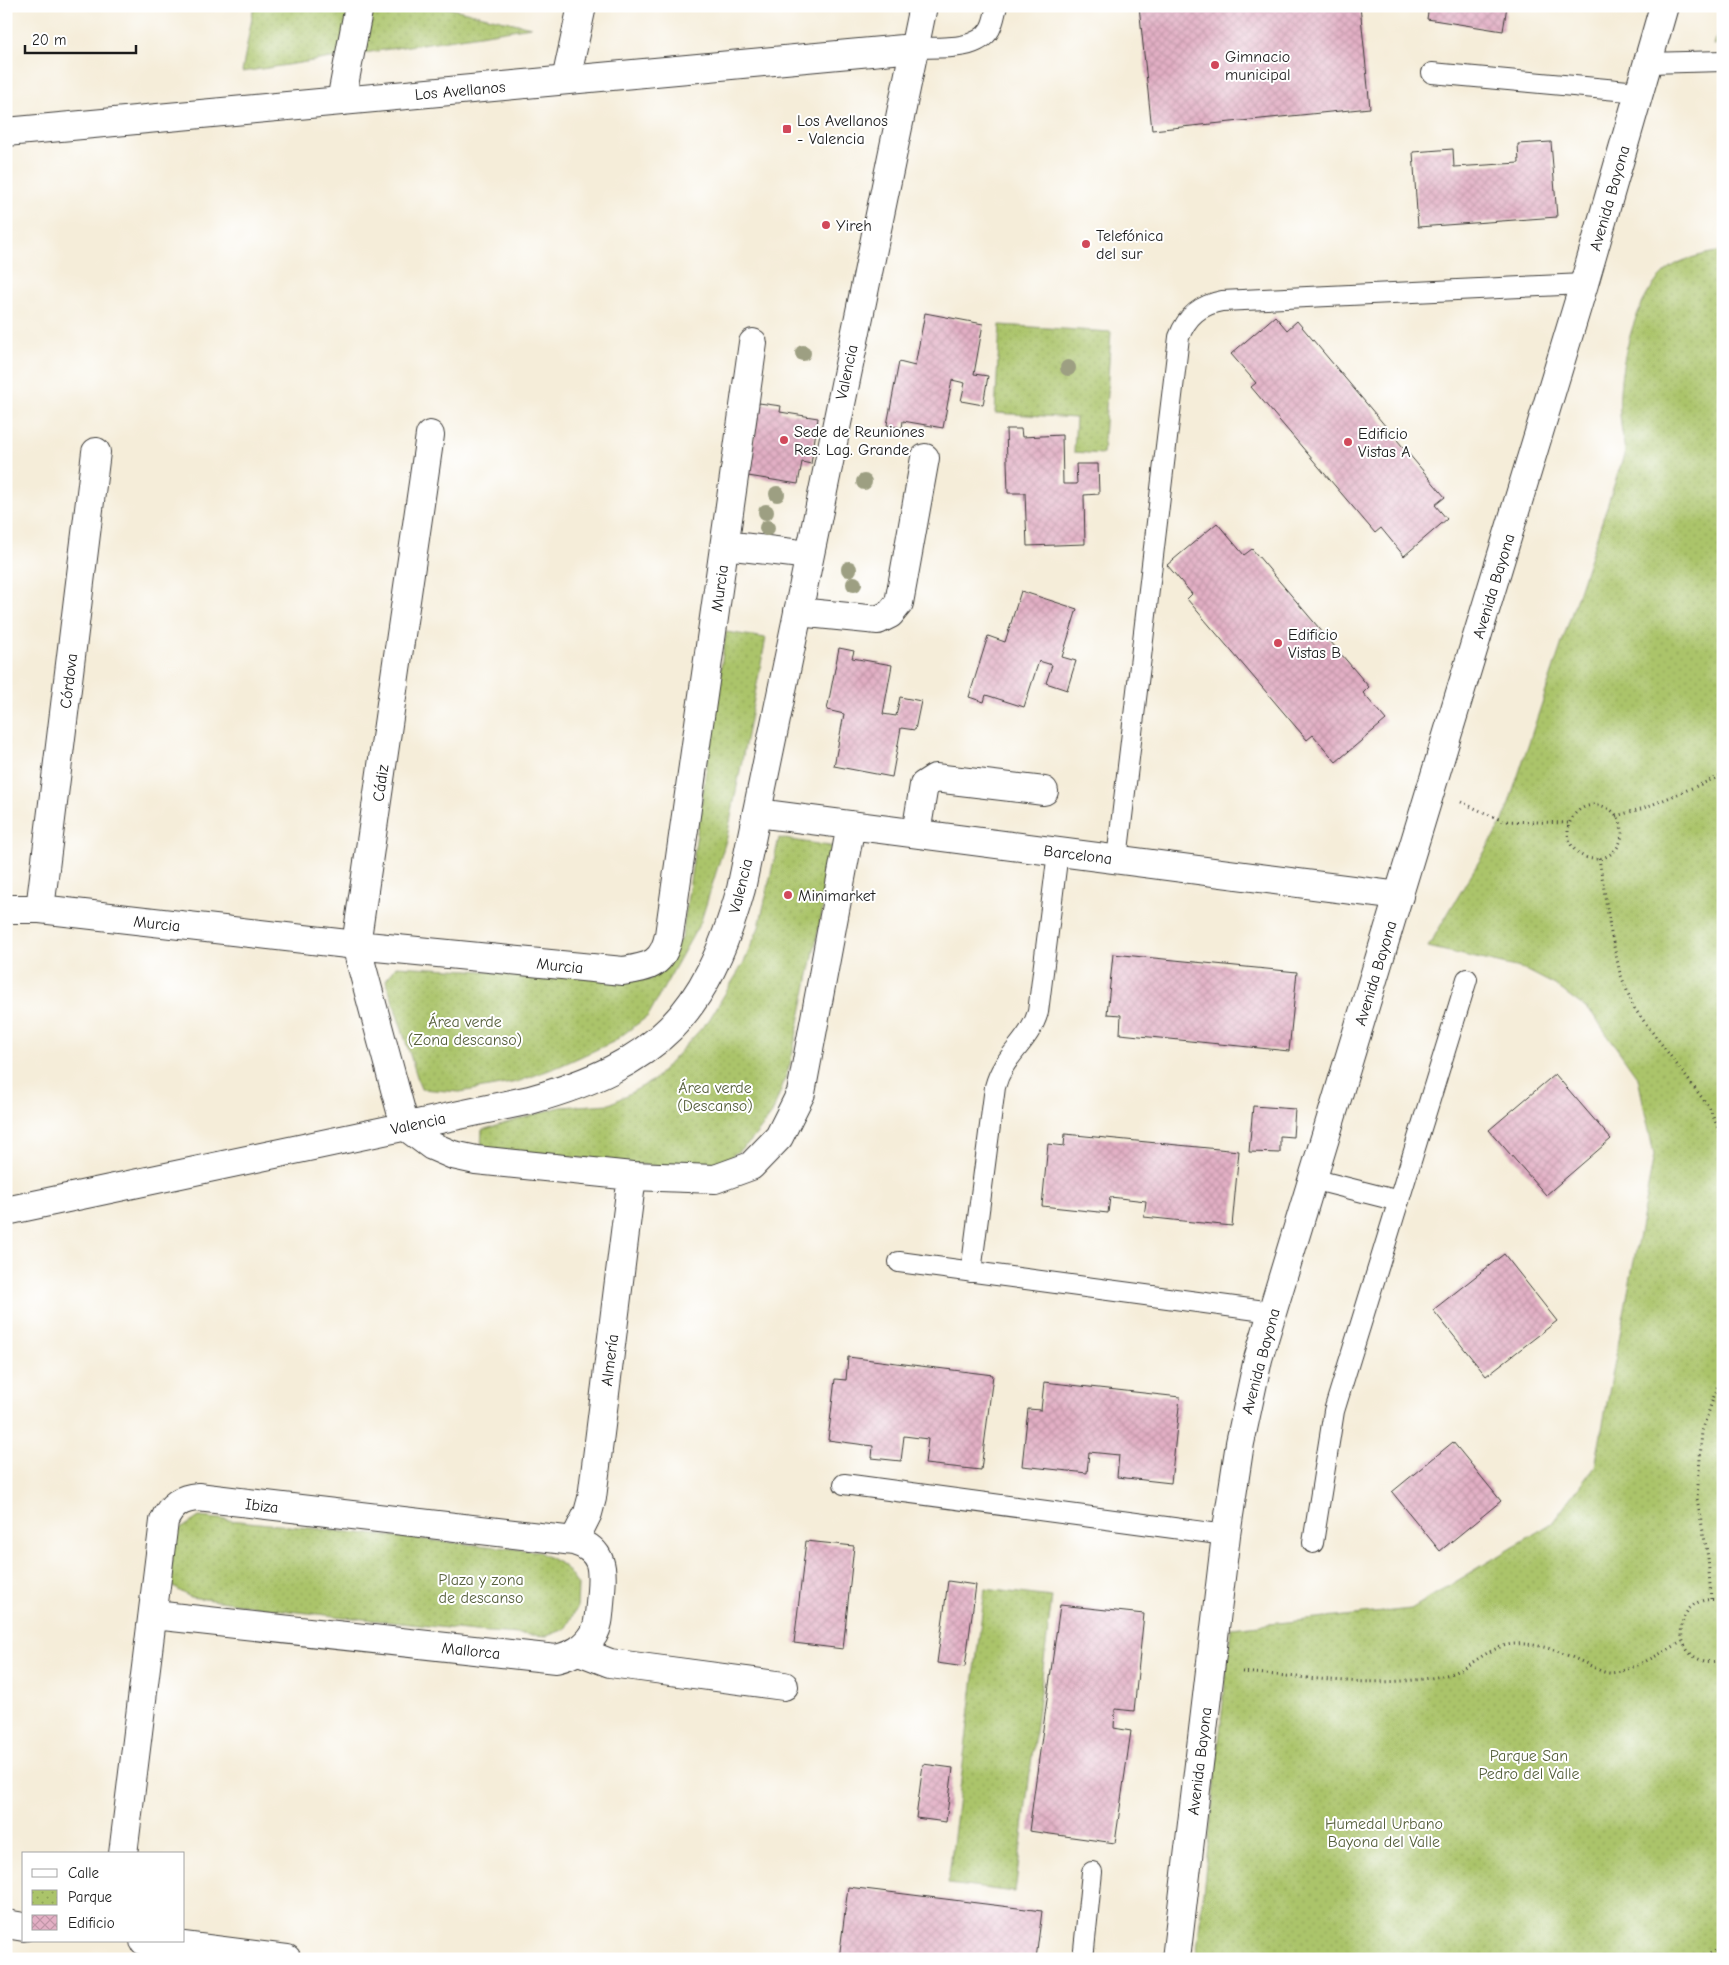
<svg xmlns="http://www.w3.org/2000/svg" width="1729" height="1965" viewBox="0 0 1729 1965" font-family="'Comic Neue',sans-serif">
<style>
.green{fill:#abc46a;stroke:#647043}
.park{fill:url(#park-dots);stroke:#647043}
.building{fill:url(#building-cross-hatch)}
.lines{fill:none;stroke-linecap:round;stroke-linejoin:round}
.lane-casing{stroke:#3d3b38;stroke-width:22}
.street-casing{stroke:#3d3b38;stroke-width:30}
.secondary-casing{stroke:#3d3b38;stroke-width:30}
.path{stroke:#3d3b38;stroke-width:3;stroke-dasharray:1 4;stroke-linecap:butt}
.lane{stroke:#fff;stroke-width:20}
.street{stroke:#fff;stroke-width:28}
.secondary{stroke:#fff;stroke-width:28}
.tree{fill:#9d9f82}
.poi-dot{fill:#d1495b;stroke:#fff;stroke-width:2}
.labels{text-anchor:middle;stroke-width:4;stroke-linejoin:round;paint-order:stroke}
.poi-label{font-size:16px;fill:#1c1c1c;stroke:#fff;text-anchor:start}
.street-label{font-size:16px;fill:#1c1c1c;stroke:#fff}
.park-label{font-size:16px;fill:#555f3b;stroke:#fff}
</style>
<defs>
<pattern id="park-dots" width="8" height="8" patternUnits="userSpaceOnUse" patternTransform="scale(1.25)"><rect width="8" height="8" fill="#abc46a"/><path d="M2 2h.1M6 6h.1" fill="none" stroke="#93a85b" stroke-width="1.8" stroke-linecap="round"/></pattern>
<pattern id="building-cross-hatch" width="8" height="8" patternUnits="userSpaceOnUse" patternTransform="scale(1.25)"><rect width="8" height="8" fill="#e2afc4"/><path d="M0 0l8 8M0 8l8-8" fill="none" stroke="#c196a8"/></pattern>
</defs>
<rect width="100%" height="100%" fill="#fff"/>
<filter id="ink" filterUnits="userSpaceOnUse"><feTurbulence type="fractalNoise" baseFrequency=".02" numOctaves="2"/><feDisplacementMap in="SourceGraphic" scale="10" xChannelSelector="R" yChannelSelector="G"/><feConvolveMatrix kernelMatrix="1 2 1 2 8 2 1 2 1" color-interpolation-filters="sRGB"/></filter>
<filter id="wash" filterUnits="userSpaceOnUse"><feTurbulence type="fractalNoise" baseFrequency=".0096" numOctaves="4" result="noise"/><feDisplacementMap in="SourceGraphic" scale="20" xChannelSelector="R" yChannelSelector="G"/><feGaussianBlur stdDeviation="1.12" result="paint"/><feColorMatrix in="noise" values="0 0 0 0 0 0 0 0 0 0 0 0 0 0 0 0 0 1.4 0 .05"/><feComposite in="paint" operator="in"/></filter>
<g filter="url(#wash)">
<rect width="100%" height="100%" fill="#f5edd9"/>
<path class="green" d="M 1723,16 L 1723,43 L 1714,45 Z"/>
<path class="park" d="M 254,6 L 440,6 L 531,27 L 242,72 Z
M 1723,251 L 1723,1959 L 1196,1959 L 1231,1628 L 1411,1609 L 1552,1523 L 1595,1466 L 1654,1155 L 1638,1078 L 1591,1012 L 1555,985 L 1524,969 L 1428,947 L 1503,821 L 1625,452 C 1622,432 1618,411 1620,391 C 1623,350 1639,283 1678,263 C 1690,257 1710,253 1723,251 Z
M 1000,325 L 1111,332 L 1103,454 L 1074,452 L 1076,418 L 995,413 Z
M 726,632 L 766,638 L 727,837 L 701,921 L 648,1016 L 613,1042 L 560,1066 L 517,1082 L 460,1092 L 421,1089 L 386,980 L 396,966 L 650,980 L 682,937 Z
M 779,838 L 836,847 L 790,1065 L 772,1114 L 750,1142 L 719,1166 L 691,1170 L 481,1148 L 482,1130 L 560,1107 L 610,1104 L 654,1080 L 709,1020 L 743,964 L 759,927 Z
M 199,1517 L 537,1551 L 563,1565 L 578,1585 L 577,1608 L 565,1629 L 547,1636 L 475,1631 L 289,1611 L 190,1597 L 170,1585 L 173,1534 Z
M 985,1589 L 1052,1597 L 1015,1892 L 948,1884 Z"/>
<g id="blocks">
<path class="building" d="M 1139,6 L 1360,6 L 1370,108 L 1152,130 Z
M 1429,6 L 1507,6 L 1503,31 L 1427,19 Z
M 1551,142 L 1557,217 L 1418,227 L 1413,152 L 1453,149 L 1454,167 L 1519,163 L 1518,144 Z
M 925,313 L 983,324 L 974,374 L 988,376 L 983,405 L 961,401 L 965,383 L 952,380 L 943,428 L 903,421 L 902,428 L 887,425 L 899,362 L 915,366 Z
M 1275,316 L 1287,330 L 1297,321 L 1445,497 L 1435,505 L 1447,519 L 1404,556 L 1381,528 L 1375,533 L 1251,387 L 1256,383 L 1231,354 Z
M 759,403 L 781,406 L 780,412 L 818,418 L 811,464 L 802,462 L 798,484 L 748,476 Z
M 1006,429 L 1021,429 L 1022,437 L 1062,435 L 1063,484 L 1077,484 L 1076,464 L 1098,464 L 1099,494 L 1084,495 L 1085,544 L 1027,546 L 1025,493 L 1008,493 Z
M 1217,523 L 1244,555 L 1252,549 L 1369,687 L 1363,693 L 1386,720 L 1336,762 L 1313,735 L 1307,740 L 1187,599 L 1192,594 L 1167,565 Z
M 1021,591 L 1077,609 L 1062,657 L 1076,661 L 1067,690 L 1046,683 L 1052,665 L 1039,661 L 1024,707 L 986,695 L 984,702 L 969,697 L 988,636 L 1005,642 Z
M 839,648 L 854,651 L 852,658 L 892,665 L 883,714 L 896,716 L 900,697 L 921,701 L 915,730 L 901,728 L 892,777 L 834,766 L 844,714 L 827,710 Z
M 1113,954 L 1297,972 L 1289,1051 L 1120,1034 L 1121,1015 L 1107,1014 Z
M 1555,1074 L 1611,1139 L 1546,1195 L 1489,1130 Z
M 1253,1106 L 1295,1109 L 1293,1137 L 1280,1136 L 1280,1153 L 1249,1152 Z
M 1065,1134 L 1239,1151 L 1232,1226 L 1144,1217 L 1146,1201 L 1110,1197 L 1108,1213 L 1042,1206 L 1048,1144 L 1064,1146 Z
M 1504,1254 L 1557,1321 L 1486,1376 L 1433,1310 Z
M 848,1357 L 993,1375 L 981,1470 L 925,1464 L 928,1439 L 904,1436 L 901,1461 L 872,1458 L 873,1446 L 828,1440 L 835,1379 L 846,1380 Z
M 1044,1382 L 1180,1397 L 1171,1483 L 1117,1477 L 1119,1455 L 1089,1452 L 1087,1473 L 1022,1466 L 1028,1409 L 1041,1410 Z
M 1453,1442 L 1501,1501 L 1440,1551 L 1392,1492 Z
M 806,1541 L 854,1546 L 843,1649 L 794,1643 Z
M 948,1581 L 976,1585 L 965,1667 L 937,1663 Z
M 1060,1605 L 1144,1614 L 1134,1711 L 1115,1709 L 1114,1728 L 1131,1731 L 1115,1843 L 1029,1831 Z
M 923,1764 L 953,1768 L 946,1822 L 916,1818 Z
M 848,1887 L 1042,1911 L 1036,1959 L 839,1959 Z"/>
</g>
</g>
<g filter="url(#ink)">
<use href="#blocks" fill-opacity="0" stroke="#3d3b38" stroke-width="1"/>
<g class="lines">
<defs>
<path id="lane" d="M 914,48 C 937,47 977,52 990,29 C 994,22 995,13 997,6
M 1648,63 L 1723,61
M 1432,73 L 1639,92
M 1117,859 L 1179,337 C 1187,316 1200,305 1222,301 L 1584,284
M 1312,1179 L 1399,1201
M 899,1262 L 1272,1312
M 971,1272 L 995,1087 C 1003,1055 1029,1043 1038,1012 L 1058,852
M 844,1484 L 1226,1535
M 1313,1543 L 1334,1411 L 1467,979
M 1083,1959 L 1092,1872"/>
<path id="street" d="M 566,80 L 582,6
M 341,101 L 359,6
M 430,435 L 356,945 L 405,1126 L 432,1146 L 453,1155 L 476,1160 L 632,1176 L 715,1179 L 751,1166 L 779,1137 L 801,1093 L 851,825
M 725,545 L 809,555
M 798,612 L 878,620 L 890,614 L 899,603 L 925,458
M 757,813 L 1399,896
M 916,833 L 924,785 L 935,778 L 1044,791
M 6,909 L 40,909 L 356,945 L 623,971 C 650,967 663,964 669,935 L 753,343
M 40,909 L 96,452
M 574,1541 L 588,1513 L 592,1498 L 632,1176
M 579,1651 L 610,1663 L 784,1686
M 123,1854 L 164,1521 C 171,1505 181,1498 198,1497 L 574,1541 C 608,1551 602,1575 600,1604 C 599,1614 599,1625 594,1634 C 585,1649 572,1655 556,1659 L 154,1615
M 6,1924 L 24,1927
M 144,1941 L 287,1959"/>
<path id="secondary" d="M 6,132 L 914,48
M 6,1211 L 530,1100 C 658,1064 705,1016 741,889 L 923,6
M 1176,1959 L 1226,1535 L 1240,1443 L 1258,1359 L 1584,284 L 1664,6"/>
</defs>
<use href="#lane" class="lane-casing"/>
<use href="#street" class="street-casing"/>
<use href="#secondary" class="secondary-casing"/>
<path class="path" d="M 1461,802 L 1503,821 L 1569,823
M1568 832a27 27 0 1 1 54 0a27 27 0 1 1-54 0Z
M 1616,816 L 1644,808 L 1723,775
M 1599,858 L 1611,933 L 1620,973 L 1634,1008 L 1709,1107 L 1723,1140
M 1711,1599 L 1708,1557 L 1697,1499 L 1702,1431 L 1723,1370
M 1723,1601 C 1668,1587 1667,1674 1723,1660
M 1242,1672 C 1309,1677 1375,1689 1442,1676 C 1468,1671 1486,1647 1513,1644 C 1539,1642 1563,1653 1585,1663 C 1592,1666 1602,1673 1610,1673 C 1631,1672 1662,1652 1682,1642
M 1701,1959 L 1723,1948"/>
<use href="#lane" class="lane"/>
<use href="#street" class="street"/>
<use href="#secondary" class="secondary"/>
</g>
<g class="tree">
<circle cx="803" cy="353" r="8"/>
<circle cx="1068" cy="368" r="8"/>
<circle cx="864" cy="482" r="8"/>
<circle cx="777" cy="494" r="8"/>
<circle cx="766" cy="512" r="8"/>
<circle cx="767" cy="528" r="8"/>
<circle cx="849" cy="569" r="8"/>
<circle cx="854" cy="584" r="8"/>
</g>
</g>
<g class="poi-dot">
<circle cx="1215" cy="65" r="5"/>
<rect x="782" y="124" width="10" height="10" rx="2.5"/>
<circle cx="826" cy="225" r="5"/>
<circle cx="1086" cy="244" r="5"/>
<circle cx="784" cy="440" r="5"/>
<circle cx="1348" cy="442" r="5"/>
<circle cx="1278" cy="643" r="5"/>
<circle cx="788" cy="895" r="5"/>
</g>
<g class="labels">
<g class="poi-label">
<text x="1225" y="62">Gimnacio<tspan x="1225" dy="18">municipal</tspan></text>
<text x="797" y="126">Los Avellanos<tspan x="797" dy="18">- Valencia</tspan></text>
<text x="836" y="231">Yireh</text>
<text x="1096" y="241">Telefónica<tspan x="1096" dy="18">del sur</tspan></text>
<text x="794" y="437">Sede de Reuniones<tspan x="794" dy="18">Res. Lag. Grande</tspan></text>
<text x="1358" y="439">Edificio<tspan x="1358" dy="18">Vistas A</tspan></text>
<text x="1288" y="640">Edificio<tspan x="1288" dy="18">Vistas B</tspan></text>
<text x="798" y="901">Minimarket</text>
</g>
<g class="street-label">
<text transform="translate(460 90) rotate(-5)" y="6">Los Avellanos</text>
<text transform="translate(1609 198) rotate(-74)" y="6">Avenida Bayona</text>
<text transform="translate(846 372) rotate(-78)" y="6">Valencia</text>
<text transform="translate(1493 586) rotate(-73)" y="6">Avenida Bayona</text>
<text transform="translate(719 588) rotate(-82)" y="6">Murcia</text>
<text transform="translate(68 681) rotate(-83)" y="6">Córdova</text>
<text transform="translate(380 783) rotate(-82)" y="6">Cádiz</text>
<text transform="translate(1078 854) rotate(7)" y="6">Barcelona</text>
<text transform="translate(740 886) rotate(-76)" y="6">Valencia</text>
<text transform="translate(157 923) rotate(6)" y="6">Murcia</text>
<text transform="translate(560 965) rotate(6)" y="6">Murcia</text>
<text transform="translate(1375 973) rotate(-73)" y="6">Avenida Bayona</text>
<text transform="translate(418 1123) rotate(-12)" y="6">Valencia</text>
<text transform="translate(609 1360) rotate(-83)" y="6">Almería</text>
<text transform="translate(1260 1361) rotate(-75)" y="6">Avenida Bayona</text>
<text transform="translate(262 1505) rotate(7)" y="6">Ibiza</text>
<text transform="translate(471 1650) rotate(6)" y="6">Mallorca</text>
<text transform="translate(1199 1761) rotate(-83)" y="6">Avenida Bayona</text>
</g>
<g class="park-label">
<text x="465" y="1027">Área verde<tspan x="465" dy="18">(Zona descanso)</tspan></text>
<text x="715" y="1093">Área verde<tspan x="715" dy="18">(Descanso)</tspan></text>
<text x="481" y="1585">Plaza y zona<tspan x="481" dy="18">de descanso</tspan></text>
<text x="1529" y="1761">Parque San<tspan x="1529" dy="18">Pedro del Valle</tspan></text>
<text x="1384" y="1829">Humedal Urbano<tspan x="1384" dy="18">Bayona del Valle</tspan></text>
</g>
</g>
<rect width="1729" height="1965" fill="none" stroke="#fff" stroke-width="25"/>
<rect x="22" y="1852" width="162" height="90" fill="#ffffff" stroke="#a4a4a4"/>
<rect x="32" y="1869" width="25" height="8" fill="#ffffff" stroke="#a4a4a4"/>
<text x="68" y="1878" font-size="15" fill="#1c1c1c">Calle</text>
<rect x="32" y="1890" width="25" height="15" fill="url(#park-dots)" stroke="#a4a4a4"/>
<text x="68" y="1902" font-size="15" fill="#1c1c1c">Parque</text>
<rect x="32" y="1915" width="25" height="15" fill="url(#building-cross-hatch)" stroke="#a4a4a4"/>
<text x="68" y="1928" font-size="15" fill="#1c1c1c">Edificio</text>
<path d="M25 45v8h111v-8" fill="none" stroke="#1c1c1c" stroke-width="2.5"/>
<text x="32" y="45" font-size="15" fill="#1c1c1c" stroke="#ffffff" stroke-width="4" paint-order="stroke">20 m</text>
</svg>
